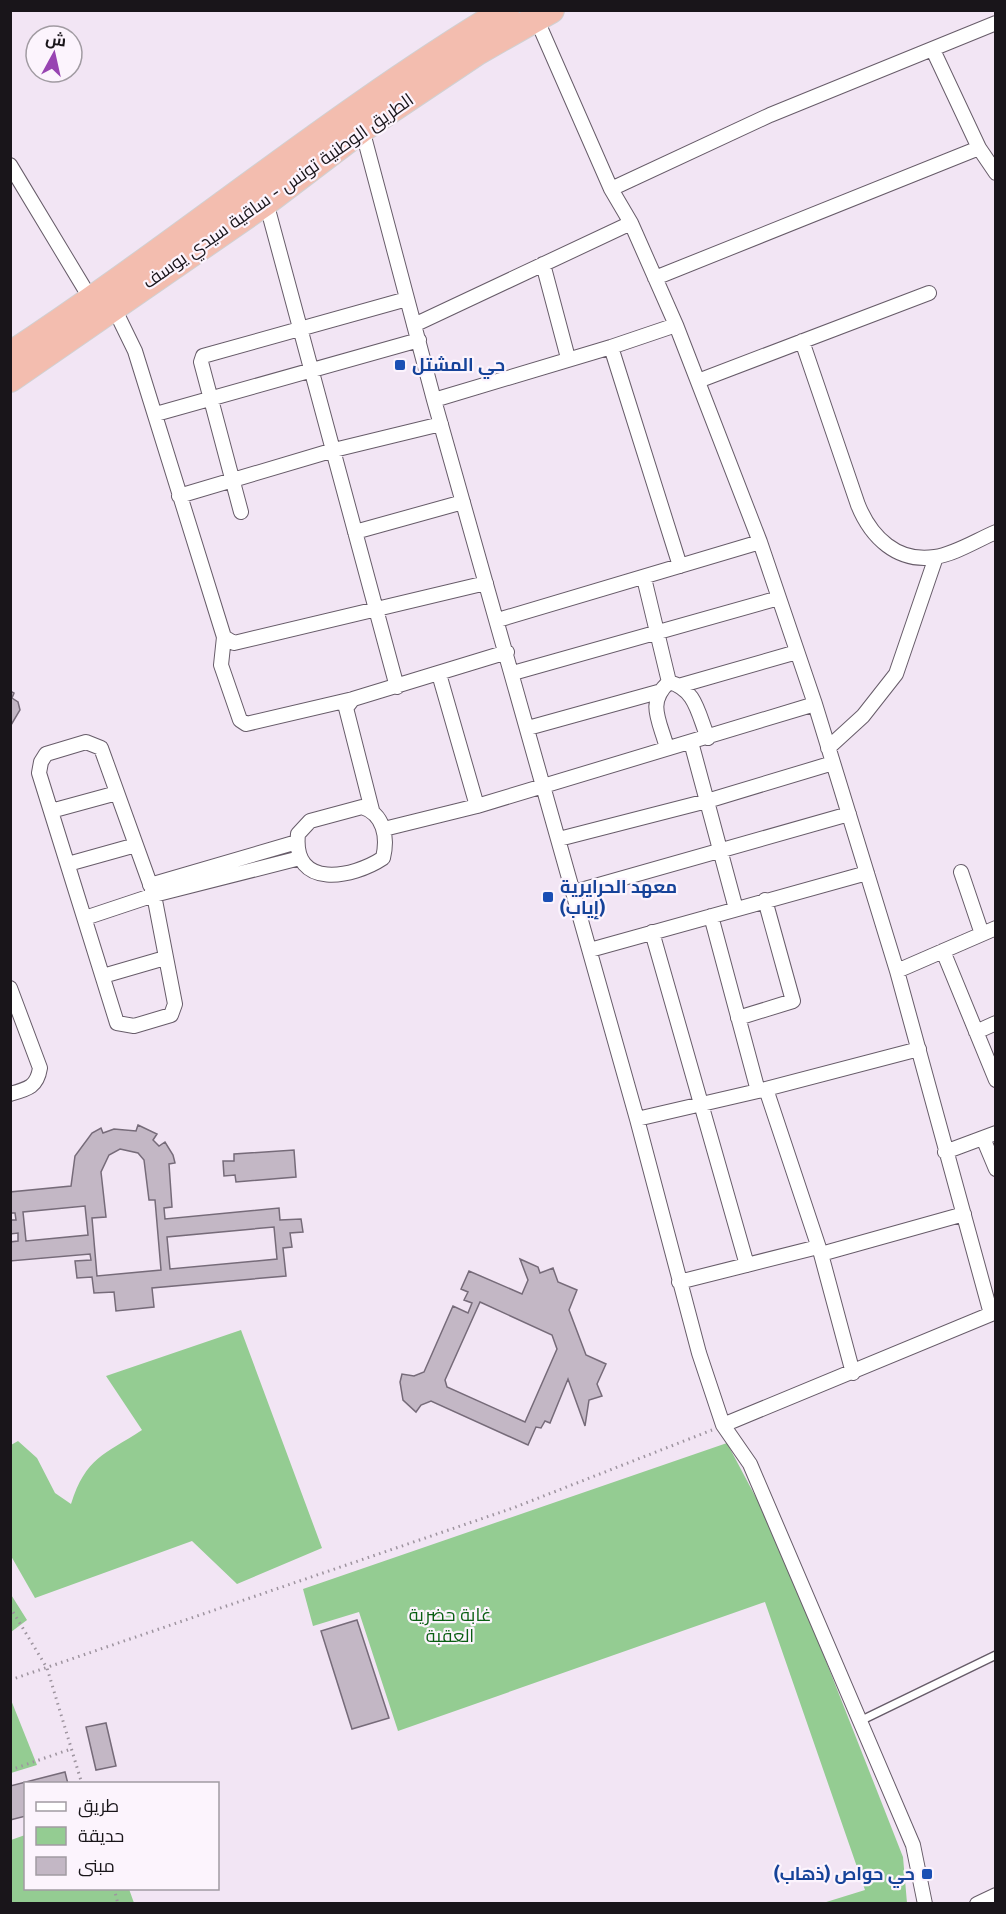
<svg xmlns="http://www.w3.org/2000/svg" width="1006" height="1914" viewBox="0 0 1006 1914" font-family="'Fira Sans',Cairo,sans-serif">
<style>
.green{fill:#94cc92}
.building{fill:#c3b7c5;stroke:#766b79;stroke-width:1.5;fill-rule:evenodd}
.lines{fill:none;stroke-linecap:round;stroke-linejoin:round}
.lane-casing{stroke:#675c69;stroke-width:10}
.street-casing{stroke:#675c69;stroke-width:16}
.highway-casing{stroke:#d1d0d1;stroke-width:28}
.path{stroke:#9e949f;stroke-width:3;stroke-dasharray:1.5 4.5;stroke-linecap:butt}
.lane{stroke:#fff;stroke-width:7}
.street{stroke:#fff;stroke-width:14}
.highway{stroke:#f3bdaf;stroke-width:26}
.transit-dot{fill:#1a4fb4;stroke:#fcf4fd;stroke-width:2}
.labels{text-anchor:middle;stroke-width:4.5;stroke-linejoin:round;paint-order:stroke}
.street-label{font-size:18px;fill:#19151a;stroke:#fcf4fd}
.transit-label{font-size:18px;font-weight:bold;fill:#164399;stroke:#fcf4fd;text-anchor:start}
.park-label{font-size:18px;fill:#095e12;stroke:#fcf4fd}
</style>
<rect width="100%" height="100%" fill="#f2e5f4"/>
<path class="green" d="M 241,1330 L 322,1548 L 237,1584 L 192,1541 L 35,1598 L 11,1556 L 11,1445 L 18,1441 L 37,1458 L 55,1493 L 71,1504 C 86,1457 104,1455 142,1430 L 106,1376 Z
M 727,1443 L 778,1539 L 903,1857 L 907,1903 L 823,1903 L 865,1890 L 765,1602 L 398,1731 L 359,1612 L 313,1626 L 303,1589 Z
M 10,1593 L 27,1620 L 11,1632 L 10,1632 Z
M 11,1700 L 37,1765 L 11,1773 L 10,1773 Z
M 25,1835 L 26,1888 L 129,1889 L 134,1903 L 11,1903 L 11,1840 Z"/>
<path class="building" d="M 10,691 L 14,693 L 12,698 L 18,702 L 20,710 L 11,725 L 10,733 Z
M 138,1125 L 157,1134 L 153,1140 L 159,1146 L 165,1142 L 173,1155 L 175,1163 L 169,1164 L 172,1207 L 164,1208 L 165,1219 L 279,1208 L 280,1220 L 301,1219 L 303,1232 L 290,1233 L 292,1247 L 283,1248 L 286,1276 L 152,1288 L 154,1307 L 116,1311 L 114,1292 L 94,1293 L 92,1277 L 77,1278 L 75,1261 L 91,1260 L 90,1254 L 10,1261 L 10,1242 L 18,1241 L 18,1233 L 10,1234 L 10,1220 L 16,1220 L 15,1213 L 10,1213 L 10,1192 L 71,1186 L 75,1156 L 92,1133 L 101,1128 L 103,1133 L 114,1129 L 136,1131 ZM 120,1149 L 138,1153 L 144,1160 L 149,1200 L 155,1200 L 161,1270 L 97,1276 L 92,1218 L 106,1217 L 101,1172 L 109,1155 ZM 85,1206 L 88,1235 L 26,1241 L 23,1212 ZM 274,1227 L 277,1259 L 170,1269 L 167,1237 Z
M 294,1150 L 296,1177 L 236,1182 L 235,1175 L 224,1176 L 223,1161 L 234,1161 L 234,1154 Z
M 520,1259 L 538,1267 L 540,1273 L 553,1268 L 558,1282 L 577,1290 L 569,1310 L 586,1355 L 606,1364 L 597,1384 L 602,1396 L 589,1400 L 585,1426 L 568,1379 L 550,1423 L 545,1421 L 541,1428 L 536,1427 L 528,1445 L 431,1401 L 421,1405 L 416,1412 L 403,1400 L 400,1382 L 402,1374 L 414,1376 L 424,1372 L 453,1306 L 468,1313 L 472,1303 L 464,1300 L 468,1292 L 461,1289 L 469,1271 L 522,1294 L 528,1280 ZM 480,1302 L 552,1335 L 557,1349 L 525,1422 L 447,1387 L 445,1380 Z
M 357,1620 L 389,1718 L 352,1729 L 321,1631 Z
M 106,1723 L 116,1766 L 96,1770 L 86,1727 Z
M 65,1772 L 68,1784 L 26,1784 L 26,1816 L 10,1820 L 10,1786 Z"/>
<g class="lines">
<defs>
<path id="lane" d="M 860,1721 L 996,1655"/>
<path id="street" d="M 536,18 L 611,189 L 631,223 L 676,325 L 760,542 L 815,704 L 897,971 L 991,1314
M 933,50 L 979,148 L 996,173
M 362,129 L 434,400 L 637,1119 L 699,1353 L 723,1425 L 750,1464 L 913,1845 L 925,1904
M 10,165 L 92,301
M 611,189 L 770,115 L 996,23
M 266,202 L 397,687
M 543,264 L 568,358
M 655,278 L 979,148
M 114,308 L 135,351 L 224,637 L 234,643 L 486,583
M 414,325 L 631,223
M 802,341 L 858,505 C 871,537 897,563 935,557 C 955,554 977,540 996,532
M 611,347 L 680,566
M 698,381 L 929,293
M 434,400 L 611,347 L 676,325
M 156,414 L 419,340
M 179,496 L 334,450 L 441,424
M 241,512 L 201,362 L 203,356 L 407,299
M 355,532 L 463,502
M 644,578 L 669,682
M 498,620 L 760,542
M 224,637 L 221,665 L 240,720 L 246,724 L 353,699
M 513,673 L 779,598
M 439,674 L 477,806
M 682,685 L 797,652
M 528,728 L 658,692
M 86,742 L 101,748 L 154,895 L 175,1004 L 171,1015 L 134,1026 L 117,1023 L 39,773 L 41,762 L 46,754 Z
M 691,742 L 736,909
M 667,748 C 660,721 646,703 669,682 C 696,689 698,714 708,738
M 828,748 L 863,716 L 896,674 L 936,557
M 362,807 C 384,814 388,837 383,858 C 353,878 292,890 298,834 L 310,821 Z
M 372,810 L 346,708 L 353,699 L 507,652
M 51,811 L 117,793
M 384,829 L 477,806 L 815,704
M 559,839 L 707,801 L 833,763
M 68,864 L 136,845
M 961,872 L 982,934
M 150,885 L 297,842
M 574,892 L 849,814
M 711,916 L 758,1091
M 85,918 L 154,895 L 300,858
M 652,932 L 747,1265
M 590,950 L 867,873
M 943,951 L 996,1080
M 897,971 L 996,928
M 103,976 L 165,958
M 10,988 L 40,1068 C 37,1087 28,1089 10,1094
M 738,1018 L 793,1001 L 765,900
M 976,1032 L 996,1023
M 766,1089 L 821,1254 L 853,1373
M 637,1119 L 758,1091 L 919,1049
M 983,1138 L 996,1169
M 945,1152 L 996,1133
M 821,1254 L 964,1214
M 679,1282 L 818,1247
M 723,1425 L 996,1312
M 977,1904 L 996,1895"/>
<path id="highway" d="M 10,355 C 179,244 333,114 506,10
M 10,379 L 266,202 L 362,129 L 477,52 L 551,10"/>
</defs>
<use href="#lane" class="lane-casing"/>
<use href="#street" class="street-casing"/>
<use href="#highway" class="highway-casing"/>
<path class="path" d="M 10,1607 L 47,1668 L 82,1784
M 10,1680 L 513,1508 L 712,1430
M 10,1770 L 71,1749
M 114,1888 L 118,1904"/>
<use href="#lane" class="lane"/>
<use href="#street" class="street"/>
<use href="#highway" class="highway"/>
</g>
<g class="transit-dot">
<rect x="394" y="359" width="12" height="12" rx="3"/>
<rect x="542" y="891" width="12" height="12" rx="3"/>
<rect x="921" y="1868" width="12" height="12" rx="3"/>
</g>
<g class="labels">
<g class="street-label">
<text transform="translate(278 191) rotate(-35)" y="6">الطريق الوطنية تونس - ساقية سيدي يوسف</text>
</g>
<g class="transit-label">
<text x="412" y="371">حي المشتل</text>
<text x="560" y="893">معهد الحرايرية<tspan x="560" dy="21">(إياب)</tspan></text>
<text x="915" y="1880" text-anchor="end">حي حواص (ذهاب)</text>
</g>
<g class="park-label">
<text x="450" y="1621">غابة حضرية<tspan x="450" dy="21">العقبة</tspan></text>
</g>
</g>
<rect width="1006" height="1914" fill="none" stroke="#19151a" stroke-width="24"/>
<rect x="24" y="1782" width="195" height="108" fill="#fcf4fd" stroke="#a19ba2" stroke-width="1.5"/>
<rect x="36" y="1802" width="30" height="9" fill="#ffffff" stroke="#a19ba2" stroke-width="1.5"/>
<text x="78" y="1812" font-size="18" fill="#19151a">طريق</text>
<rect x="36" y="1827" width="30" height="18" fill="#94cc92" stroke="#a19ba2" stroke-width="1.5"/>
<text x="78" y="1842" font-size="18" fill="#19151a">حديقة</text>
<rect x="36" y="1857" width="30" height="18" fill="#c3b7c5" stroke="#a19ba2" stroke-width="1.5"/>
<text x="78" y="1872" font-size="18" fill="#19151a">مبنى</text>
<g transform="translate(54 54) rotate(8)"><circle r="28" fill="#fcf4fd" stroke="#a19ba2" stroke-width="1.5"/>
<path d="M0-4.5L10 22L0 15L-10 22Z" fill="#9844b2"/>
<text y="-9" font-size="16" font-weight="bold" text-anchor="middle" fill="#19151a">ش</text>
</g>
</svg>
